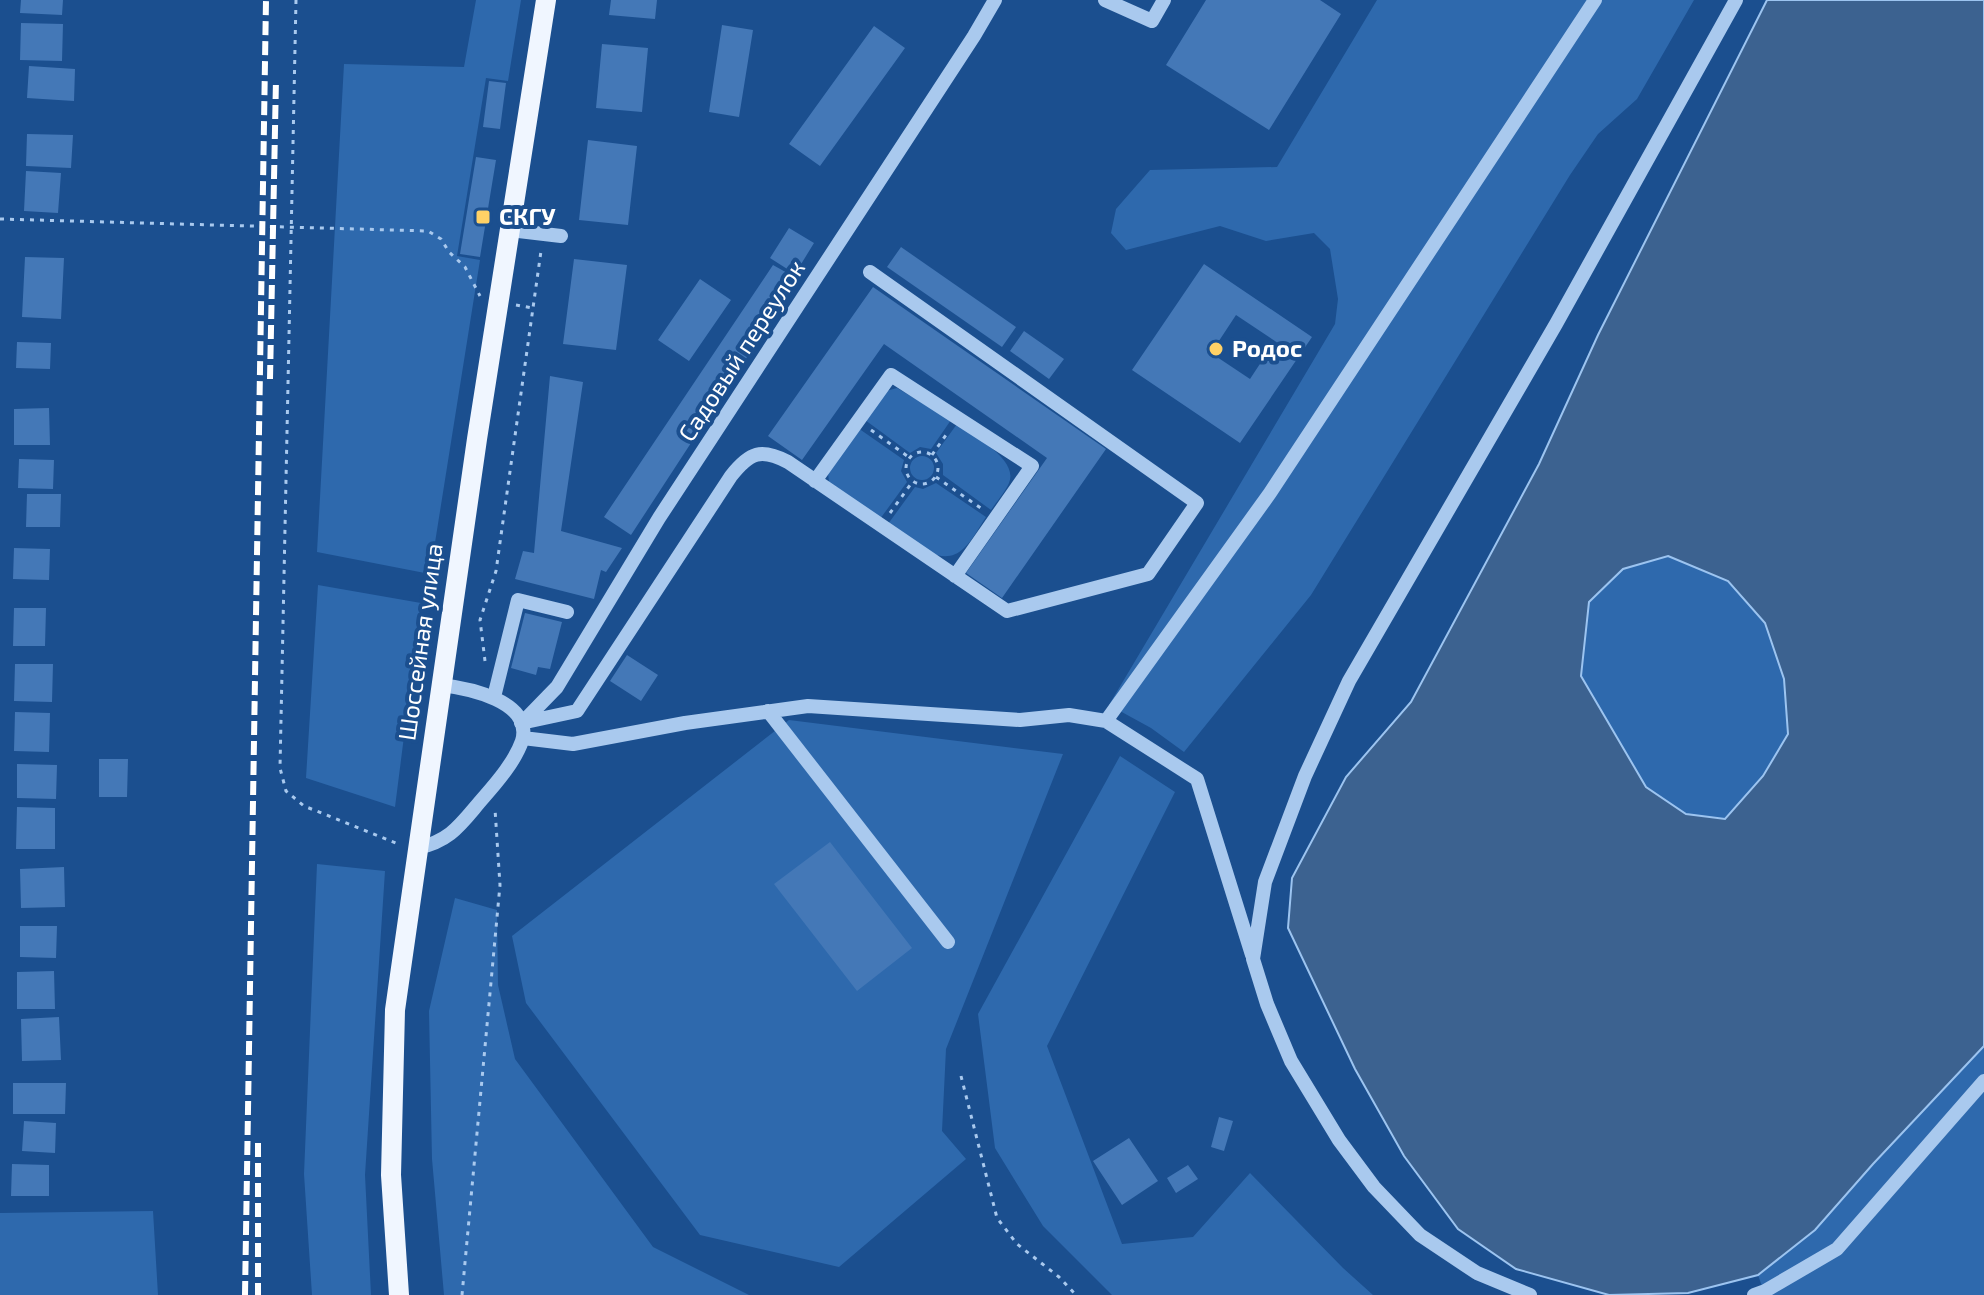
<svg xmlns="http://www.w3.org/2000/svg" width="1984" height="1295" viewBox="0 0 1984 1295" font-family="'Exo 2',sans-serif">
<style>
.green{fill:#2e69ad}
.water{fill:#3c6290;stroke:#9cc4f0;stroke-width:2;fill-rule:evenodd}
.building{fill:#4478b7;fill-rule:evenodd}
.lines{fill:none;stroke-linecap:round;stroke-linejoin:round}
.path{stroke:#a9c9ee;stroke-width:3;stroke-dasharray:4 6;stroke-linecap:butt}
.minor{stroke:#a9c9ee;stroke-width:14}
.major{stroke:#f0f6ff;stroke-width:20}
.rail{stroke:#fff;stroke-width:6;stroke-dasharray:14 6;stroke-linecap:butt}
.poi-dot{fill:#ffd166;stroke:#1b4f8f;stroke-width:3}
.labels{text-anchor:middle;stroke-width:8;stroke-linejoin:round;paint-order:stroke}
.poi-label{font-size:24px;font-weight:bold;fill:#fff;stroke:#1b4f8f;text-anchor:start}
.street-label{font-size:24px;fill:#fff;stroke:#1b4f8f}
</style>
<rect width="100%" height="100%" fill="#1b4f8f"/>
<path class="green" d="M 476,0 L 521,0 L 508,81 L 486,78 L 457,256 L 480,260 L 430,574 L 317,552 L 344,64 L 464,67 Z
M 1377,0 L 1694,0 L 1637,99 L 1598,134 L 1570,175 L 1311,595 L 1184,752 L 1151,728 L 1109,705 L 1335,324 L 1338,299 L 1330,249 L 1314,233 L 1266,241 L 1220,226 L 1126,250 L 1111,233 L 1116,209 L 1150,170 L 1277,167 Z
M 897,388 L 951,420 L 931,449 L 920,447 L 910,453 L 865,420 L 886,391 Z
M 957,424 C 973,436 1019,459 1009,483 C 1005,492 997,501 991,510 L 943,475 L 943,464 L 936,453 Z
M 858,428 L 904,460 L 901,471 L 907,482 L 880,519 L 829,482 L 828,473 Z
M910 468a12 12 0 1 1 24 0a12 12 0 1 1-24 0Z
M 936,483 L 986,517 C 979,527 973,540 964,548 C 940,572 908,537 888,524 L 915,487 L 923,489 Z
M 1668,556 L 1728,581 L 1765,623 L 1784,679 L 1788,734 L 1763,776 L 1726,819 L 1686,814 L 1645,787 L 1581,676 L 1589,602 L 1623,569 Z
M 318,585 L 421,603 L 395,807 L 306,778 Z
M 789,720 L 1063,754 L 946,1049 L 942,1131 L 966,1159 L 839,1267 L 700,1235 L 526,1003 L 512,936 Z
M 1120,756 L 1175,792 L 1047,1046 L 1122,1244 L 1193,1237 L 1250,1173 L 1343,1268 L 1373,1295 L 1112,1295 L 1043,1226 L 995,1148 L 978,1014 Z
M 317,864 L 385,871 L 365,1175 L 371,1295 L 312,1295 L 304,1174 Z
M 455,898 L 497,910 L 498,985 L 515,1059 L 653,1247 L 749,1295 L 444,1295 L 432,1159 L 429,1011 Z
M 1984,1046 L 1984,1295 L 1765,1295 L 1758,1275 L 1815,1230 L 1873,1164 Z
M 153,1211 L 158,1295 L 0,1295 L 0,1213 Z"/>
<path class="water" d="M 1767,0 L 1984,0 L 1984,1046 L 1873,1164 L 1815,1230 L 1758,1275 L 1688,1293 L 1609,1295 L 1516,1269 L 1458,1229 L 1404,1156 L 1355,1069 L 1288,928 L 1292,878 L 1346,777 L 1411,702 L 1539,464 L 1598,335 ZM 1668,556 L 1728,581 L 1765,623 L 1784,679 L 1788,734 L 1763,776 L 1725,819 L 1686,814 L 1646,787 L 1581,676 L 1589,602 L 1623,569 Z"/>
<path class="building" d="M 21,0 L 63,0 L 62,15 L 20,13 Z
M 611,0 L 657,0 L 655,19 L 609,15 Z
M 1206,0 L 1320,0 L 1341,14 L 1269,130 L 1166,65 Z
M 21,23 L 63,24 L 62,61 L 20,60 Z
M 722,25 L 753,30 L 739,117 L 709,112 Z
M 874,26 L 905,48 L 820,166 L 789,144 Z
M 602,44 L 648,48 L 642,112 L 596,108 Z
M 29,66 L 75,69 L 74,101 L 27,98 Z
M 489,81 L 506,83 L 500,129 L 483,127 Z
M 27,134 L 73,135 L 71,168 L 26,166 Z
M 588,140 L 637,146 L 628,225 L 579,220 Z
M 476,157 L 496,160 L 480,257 L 460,254 Z
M 26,171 L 61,173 L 58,213 L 24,211 Z
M 789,228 L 814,243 L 795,274 L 770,258 Z
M 901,247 L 1016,327 L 1002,347 L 887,267 Z
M 25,257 L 64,258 L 61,319 L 22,317 Z
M 574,259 L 627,265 L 616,350 L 563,344 Z
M 1204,264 L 1312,337 L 1240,443 L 1132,370 ZM 1236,315 L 1275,341 L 1250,379 L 1211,353 Z
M 773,265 L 798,279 L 631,535 L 604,517 Z
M 700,279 L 731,300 L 689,361 L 658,340 Z
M 873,287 L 1106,449 L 1002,598 L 966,573 L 1047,458 L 884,344 L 802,460 L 768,436 Z
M 1024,331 L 1064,359 L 1049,379 L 1010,351 Z
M 17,342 L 51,343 L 50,369 L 16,368 Z
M 550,376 L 583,382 L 561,531 L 622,548 L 606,572 L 601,570 L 594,599 L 515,579 L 523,551 L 534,553 Z
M 49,408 L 50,445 L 14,445 L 14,409 Z
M 19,459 L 54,460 L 53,489 L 18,488 Z
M 27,494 L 61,494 L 60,527 L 26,527 Z
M 14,548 L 50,549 L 49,580 L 13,579 Z
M 14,608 L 46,608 L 45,646 L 13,646 Z
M 525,613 L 562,622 L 550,669 L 538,667 L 536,675 L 511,668 Z
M 627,655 L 658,675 L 641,701 L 610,681 Z
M 15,664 L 53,664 L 52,702 L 14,701 Z
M 15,712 L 50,713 L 49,752 L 14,751 Z
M 99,759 L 128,759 L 127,797 L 99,797 Z
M 17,764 L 57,765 L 56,799 L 17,798 Z
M 17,807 L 55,808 L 55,849 L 16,849 Z
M 830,842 L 912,948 L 857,991 L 774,884 Z
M 64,867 L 65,907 L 21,908 L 20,869 Z
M 20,926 L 57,926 L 56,958 L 20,957 Z
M 54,971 L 55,1009 L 17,1009 L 17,972 Z
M 59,1017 L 61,1060 L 22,1061 L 21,1019 Z
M 13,1083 L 66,1083 L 65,1114 L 13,1114 Z
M 1219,1117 L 1233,1121 L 1224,1151 L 1211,1147 Z
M 24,1121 L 56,1123 L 55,1153 L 22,1151 Z
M 1129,1138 L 1158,1181 L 1122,1205 L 1093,1161 Z
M 12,1164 L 49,1165 L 49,1196 L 11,1196 Z
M 1188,1165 L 1198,1179 L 1176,1193 L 1167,1178 Z"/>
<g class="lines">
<path class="path" d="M 296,0 L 280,768 L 286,791 L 304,806 L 398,844
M 0,219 L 428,231 L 441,239 L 449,252 L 465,267 L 480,296
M 516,305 L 532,308
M 871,430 L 910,458
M906 468a16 16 0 1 1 32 0a16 16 0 1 1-32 0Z
M 932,455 L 948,432
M 936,477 L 982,509
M 890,513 L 913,481
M 485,661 L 480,620 L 496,571 L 541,251
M 961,1076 L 997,1218 L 1017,1244 L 1059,1277 L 1076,1295
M 462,1295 L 500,885 L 495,809"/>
<path class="minor" d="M 1105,0 L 1152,21 L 1164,0
M 510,230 L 561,236
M 815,481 L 891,375 L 1032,466 L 955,576
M 494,697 L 518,600 L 567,612
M 768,711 L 948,942
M 1106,721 L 1270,493 L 1595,0
M 521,723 L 577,711 L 731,476 C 750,452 761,448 788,462 L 1007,611 L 1148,574 L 1197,503 L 870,272
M 522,723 L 557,687 L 659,518 L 974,36 L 995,0
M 523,738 L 573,744 L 685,723 L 808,706 L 1020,720 L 1069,715 L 1106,721 L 1197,779 L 1252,955
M 417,848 C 452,841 462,822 484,797 C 498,781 515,761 522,741 C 534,701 467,688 441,685
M 1530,1295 L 1477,1273 L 1420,1235 L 1374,1187 L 1339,1140 L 1291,1061 L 1267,1004 L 1253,959 L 1265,882 L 1305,776 L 1349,681 L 1556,324 L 1736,0
M 1754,1295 L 1765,1291 L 1837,1249 L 1984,1081"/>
<path class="major" d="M 399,1295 L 391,1175 L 395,1010 L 477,439 L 546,0"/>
<path class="rail" d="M 270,379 L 276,79
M 258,1143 L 258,1295
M 245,1295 L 266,0"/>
</g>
<g class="poi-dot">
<rect x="475" y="209" width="16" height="16" rx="4"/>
<circle cx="1216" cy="349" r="8"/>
</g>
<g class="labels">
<g class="poi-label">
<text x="499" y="225">СКГУ</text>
<text x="1232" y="357">Родос</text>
</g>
<g class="street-label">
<text transform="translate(742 351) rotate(-57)" y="8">Садовый переулок</text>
<text transform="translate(421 642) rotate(-82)" y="8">Шоссейная улица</text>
</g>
</g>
</svg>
